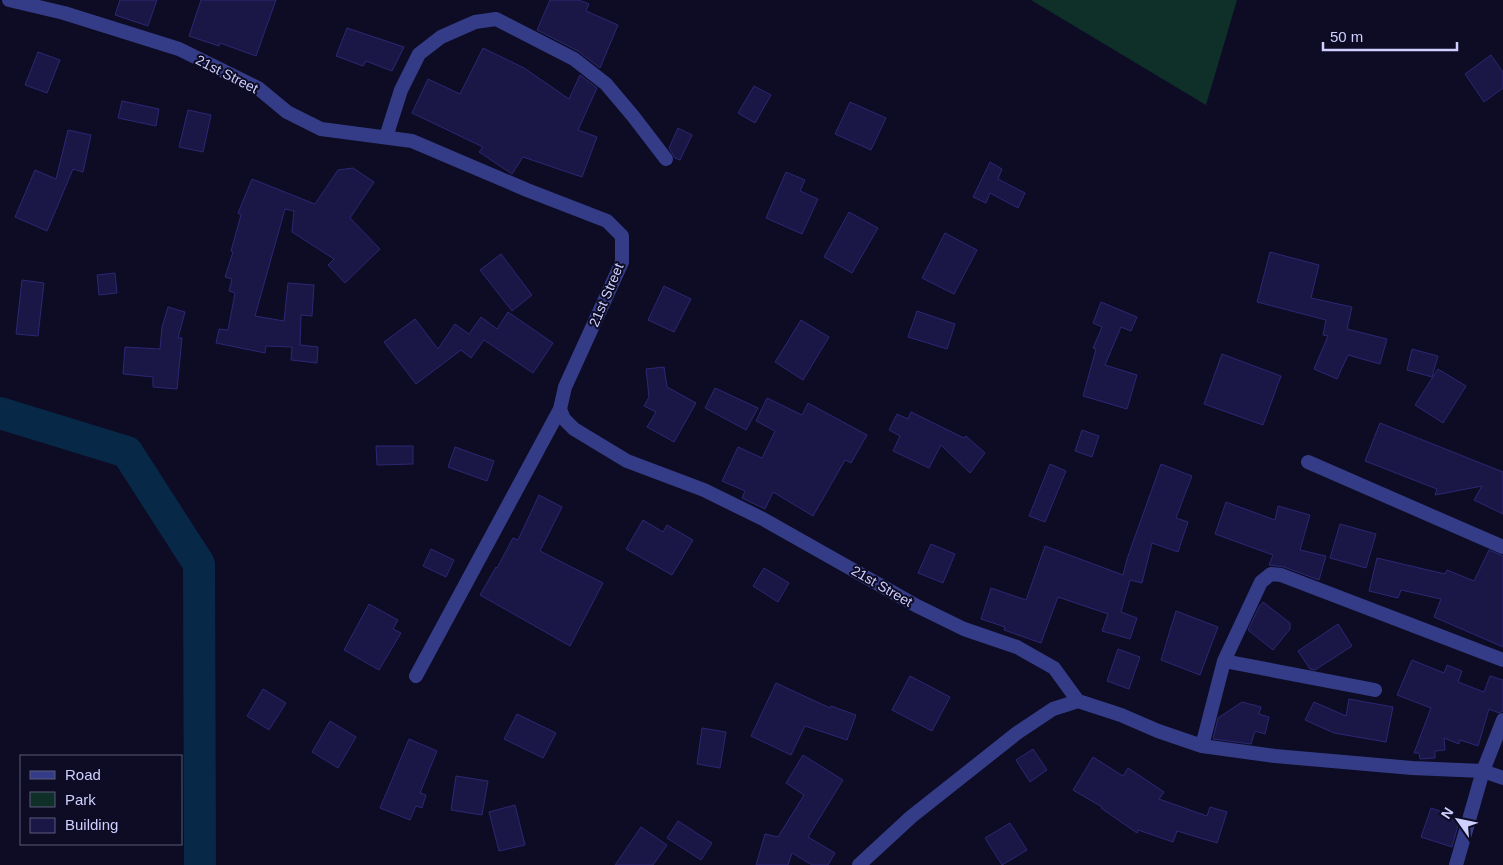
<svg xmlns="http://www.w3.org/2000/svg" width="1503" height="865" viewBox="0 0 1503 865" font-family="Helvetica,sans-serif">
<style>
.green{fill:#0f2f29}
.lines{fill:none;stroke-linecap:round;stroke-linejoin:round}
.river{stroke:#082848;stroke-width:32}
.building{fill:#1a1747;stroke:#2c2774}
.minor{stroke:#343c87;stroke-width:14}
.labels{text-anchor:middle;stroke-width:4;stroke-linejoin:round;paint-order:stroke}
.street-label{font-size:14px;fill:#cfd0ff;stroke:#0d0c24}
</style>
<rect width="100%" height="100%" fill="#0d0c24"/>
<path class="green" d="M 1031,0 L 1237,0 L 1206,105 Z"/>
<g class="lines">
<path class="river" d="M 0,413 L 127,452 L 199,564 L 200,865"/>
</g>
<path class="building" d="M 120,0 L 157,0 L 148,26 L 115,15 Z
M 201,0 L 276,0 L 256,56 L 220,43 L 219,46 L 189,36 Z
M 550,0 L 579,0 L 589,4 L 586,11 L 618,25 L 600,68 L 578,51 L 537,30 Z
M 347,28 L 404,47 L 392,71 L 366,61 L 363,66 L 336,56 Z
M 483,48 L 524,68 L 569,99 L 580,75 L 597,88 L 578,130 L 597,137 L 582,177 L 523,157 L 512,174 L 479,152 L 483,147 L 412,113 L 428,79 L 460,94 Z
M 38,52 L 60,60 L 47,93 L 25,85 Z
M 1491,55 L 1503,72 L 1503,88 L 1484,102 L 1465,74 Z
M 754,86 L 771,95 L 755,123 L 738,113 Z
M 122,101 L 159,109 L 156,126 L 118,118 Z
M 850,102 L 886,118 L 871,150 L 835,134 Z
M 188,110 L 211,115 L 203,152 L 179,147 Z
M 678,128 L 692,135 L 680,160 L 675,158 L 669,148 Z
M 68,130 L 91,135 L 83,172 L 73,169 L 47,231 L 15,217 L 35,170 L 56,179 Z
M 990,162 L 1002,169 L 998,179 L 1025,193 L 1018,208 L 990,193 L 986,203 L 973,197 Z
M 353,168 L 374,182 L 350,218 L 380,249 L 345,283 L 328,265 L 334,259 L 292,232 L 294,211 L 285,209 L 255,316 L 284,321 L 288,283 L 314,285 L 312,316 L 301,315 L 300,345 L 318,347 L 317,363 L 291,360 L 292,347 L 266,346 L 265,353 L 216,343 L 219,329 L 228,330 L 235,293 L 229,291 L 232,279 L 225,277 L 233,252 L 231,251 L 241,215 L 238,213 L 252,179 L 315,204 L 338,170 Z
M 786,172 L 805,180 L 800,191 L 818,199 L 802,234 L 766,218 Z
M 849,212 L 878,228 L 852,273 L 824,257 Z
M 945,233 L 977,250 L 954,294 L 922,278 Z
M 1270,252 L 1319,265 L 1311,298 L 1352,307 L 1347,329 L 1387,339 L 1380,364 L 1348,355 L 1337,379 L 1314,369 L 1328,336 L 1323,335 L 1326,320 L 1257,302 Z
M 501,254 L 532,295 L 512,311 L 480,270 Z
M 115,273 L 117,293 L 99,295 L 97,275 Z
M 22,280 L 44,283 L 38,336 L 16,334 Z
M 664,286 L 691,299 L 674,332 L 648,320 Z
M 1101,302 L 1137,317 L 1131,331 L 1121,327 L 1105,365 L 1137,375 L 1127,409 L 1083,396 L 1096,349 L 1093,348 L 1102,327 L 1093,323 Z
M 168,307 L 185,312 L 178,338 L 182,338 L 177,389 L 153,387 L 153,377 L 123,374 L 125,347 L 160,349 L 162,327 Z
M 917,311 L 955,324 L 947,349 L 908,337 Z
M 508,312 L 553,343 L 533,373 L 484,340 L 471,358 L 461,350 L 416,384 L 384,342 L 415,319 L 438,349 L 455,324 L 469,334 L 481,317 L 497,329 Z
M 801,320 L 829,337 L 803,380 L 775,362 Z
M 1412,349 L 1438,356 L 1432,377 L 1407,370 Z
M 1222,354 L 1281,376 L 1263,425 L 1204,404 Z
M 664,367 L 667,387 L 696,403 L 674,442 L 647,427 L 656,412 L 644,406 L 649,397 L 646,369 Z
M 1438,369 L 1466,386 L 1443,423 L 1415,405 Z
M 715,388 L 758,408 L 746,430 L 705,408 Z
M 767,398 L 802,415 L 808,403 L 867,435 L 851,463 L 845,460 L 813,516 L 773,492 L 765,509 L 742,498 L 745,491 L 722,481 L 738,447 L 762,458 L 775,431 L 756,421 Z
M 911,412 L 964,438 L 966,436 L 985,453 L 970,473 L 941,445 L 929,468 L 893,451 L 900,436 L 889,430 L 897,414 L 908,419 Z
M 1380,423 L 1503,472 L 1503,514 L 1474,500 L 1482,486 L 1435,495 L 1437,489 L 1365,461 Z
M 1082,430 L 1099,436 L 1092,457 L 1075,451 Z
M 376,446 L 413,446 L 413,464 L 377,465 Z
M 455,447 L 494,461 L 487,481 L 448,467 Z
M 1050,464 L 1066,471 L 1045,522 L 1029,516 Z
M 1161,464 L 1192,476 L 1176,518 L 1188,522 L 1178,552 L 1152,543 L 1142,583 L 1130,580 L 1121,612 L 1137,618 L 1130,639 L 1102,631 L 1108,614 L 1058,597 L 1041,643 L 1004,630 L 1005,627 L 981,619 L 991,588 L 1026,600 L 1045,546 L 1123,575 L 1127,559 Z
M 539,495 L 562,507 L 540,551 L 603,583 L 570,646 L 480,595 L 496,567 L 497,568 L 513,538 L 518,540 Z
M 1226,502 L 1275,520 L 1278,506 L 1310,515 L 1300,550 L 1326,556 L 1319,580 L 1284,567 L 1269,565 L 1273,555 L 1215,534 Z
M 643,520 L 663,532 L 667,525 L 693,540 L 672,575 L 626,549 Z
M 1340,524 L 1376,534 L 1366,568 L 1330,558 Z
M 931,544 L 955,554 L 943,583 L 918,573 Z
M 431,549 L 454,560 L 446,577 L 423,566 Z
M 1489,550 L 1503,556 L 1503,647 L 1434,617 L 1441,599 L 1401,590 L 1398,598 L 1369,591 L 1377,558 L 1445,574 L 1447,570 L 1474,581 Z
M 764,568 L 789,583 L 778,602 L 753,586 Z
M 1263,602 L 1290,623 L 1290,629 L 1273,650 L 1248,630 L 1259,607 Z
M 369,604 L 398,620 L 393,629 L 401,633 L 379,670 L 344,650 Z
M 1176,611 L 1218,627 L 1200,675 L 1161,660 Z
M 1338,624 L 1352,646 L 1315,670 L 1310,669 L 1298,651 Z
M 1118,649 L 1140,657 L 1129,689 L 1107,681 Z
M 1412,660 L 1444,673 L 1447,665 L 1462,671 L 1458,682 L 1484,692 L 1490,676 L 1503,680 L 1503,711 L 1499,713 L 1489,709 L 1478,746 L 1460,740 L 1459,744 L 1444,738 L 1445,750 L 1435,751 L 1435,758 L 1420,759 L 1419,753 L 1414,753 L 1431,708 L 1397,695 Z
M 910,676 L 950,697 L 932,731 L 892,710 Z
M 776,683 L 830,708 L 831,706 L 856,715 L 847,740 L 805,726 L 791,755 L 751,736 Z
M 263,689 L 286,703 L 269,730 L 247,716 Z
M 1349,699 L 1393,707 L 1386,742 L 1334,733 L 1305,720 L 1314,702 L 1346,716 Z
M 1242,702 L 1261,707 L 1259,714 L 1269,717 L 1265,734 L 1255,731 L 1251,744 L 1213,739 L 1218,718 Z
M 517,714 L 556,733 L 543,758 L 504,739 Z
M 330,721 L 356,737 L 338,768 L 312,752 Z
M 702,728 L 726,732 L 720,768 L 697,764 Z
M 409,739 L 437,751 L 420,793 L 426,795 L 422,808 L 416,806 L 410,820 L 380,808 Z
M 1033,749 L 1047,770 L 1030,782 L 1016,760 Z
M 803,755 L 843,780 L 808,837 L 835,853 L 828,865 L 812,865 L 792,853 L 788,865 L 756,865 L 765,834 L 778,837 L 804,795 L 786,783 Z
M 1093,757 L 1123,776 L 1128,768 L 1164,792 L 1159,799 L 1207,816 L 1210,807 L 1227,812 L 1217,843 L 1177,831 L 1173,842 L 1138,830 L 1137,833 L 1101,808 L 1102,807 L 1073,790 Z
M 456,776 L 488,781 L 482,815 L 451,810 Z
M 515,805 L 525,845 L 499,851 L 489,812 Z
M 1431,808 L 1460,818 L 1452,847 L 1421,837 Z
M 678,821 L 712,843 L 701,860 L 667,838 Z
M 1010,823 L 1027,850 L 1002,865 L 985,838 Z
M 641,827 L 667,845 L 653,865 L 615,865 Z"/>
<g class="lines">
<path class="minor" d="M 9,0 L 64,13 L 179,49 L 258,88 L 287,112 L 321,129 L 412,141 L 527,190 L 607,221 L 622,236 L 622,262 L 565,387 L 560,409 L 564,419 L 574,429 L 627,461 L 704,490 L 763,519 L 917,606 L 964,629 L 1017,647 L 1054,668 L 1078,701
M 386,137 L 401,90 L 419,54 L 441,37 L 475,22 L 496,19 L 574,59 L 606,84 L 633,116 L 666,159
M 1308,462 L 1503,547
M 1224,661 L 1375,690
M 416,676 L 560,409
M 1202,746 L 1224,661 L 1261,582 L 1271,574 L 1281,575 L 1503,660
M 859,865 L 911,817 L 1017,733 L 1053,709 L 1078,701 L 1121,715 L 1158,731 L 1202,746 L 1275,756 L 1412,768 L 1483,771 L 1503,778
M 1456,865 L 1483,771 L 1503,720"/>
</g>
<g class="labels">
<g class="street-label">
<text transform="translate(227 74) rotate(27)" y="5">21st Street</text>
<text transform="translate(606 295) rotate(-67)" y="5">21st Street</text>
<text transform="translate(882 586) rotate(30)" y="5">21st Street</text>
</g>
</g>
<rect x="20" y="755" width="162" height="90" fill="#0d0c24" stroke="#5b5a7c"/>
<rect x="30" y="771" width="25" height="8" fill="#343c87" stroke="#5b5a7c"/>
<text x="65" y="780" font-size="15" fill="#cfd0ff">Road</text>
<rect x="30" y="792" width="25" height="15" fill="#0f2f29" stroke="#5b5a7c"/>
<text x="65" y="805" font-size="15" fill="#cfd0ff">Park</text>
<rect x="30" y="818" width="25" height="15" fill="#1a1747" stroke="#5b5a7c"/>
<text x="65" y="830" font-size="15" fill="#cfd0ff">Building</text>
<g transform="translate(1458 820) rotate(303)" stroke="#0d0c24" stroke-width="4" paint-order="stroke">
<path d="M0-4L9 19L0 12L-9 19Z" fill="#cfd0ff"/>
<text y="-8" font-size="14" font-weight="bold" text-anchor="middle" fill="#cfd0ff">N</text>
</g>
<path d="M1323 42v8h134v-8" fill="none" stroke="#cfd0ff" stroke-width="2.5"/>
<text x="1330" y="42" font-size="15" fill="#cfd0ff" stroke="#0d0c24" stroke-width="4" paint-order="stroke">50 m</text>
</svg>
